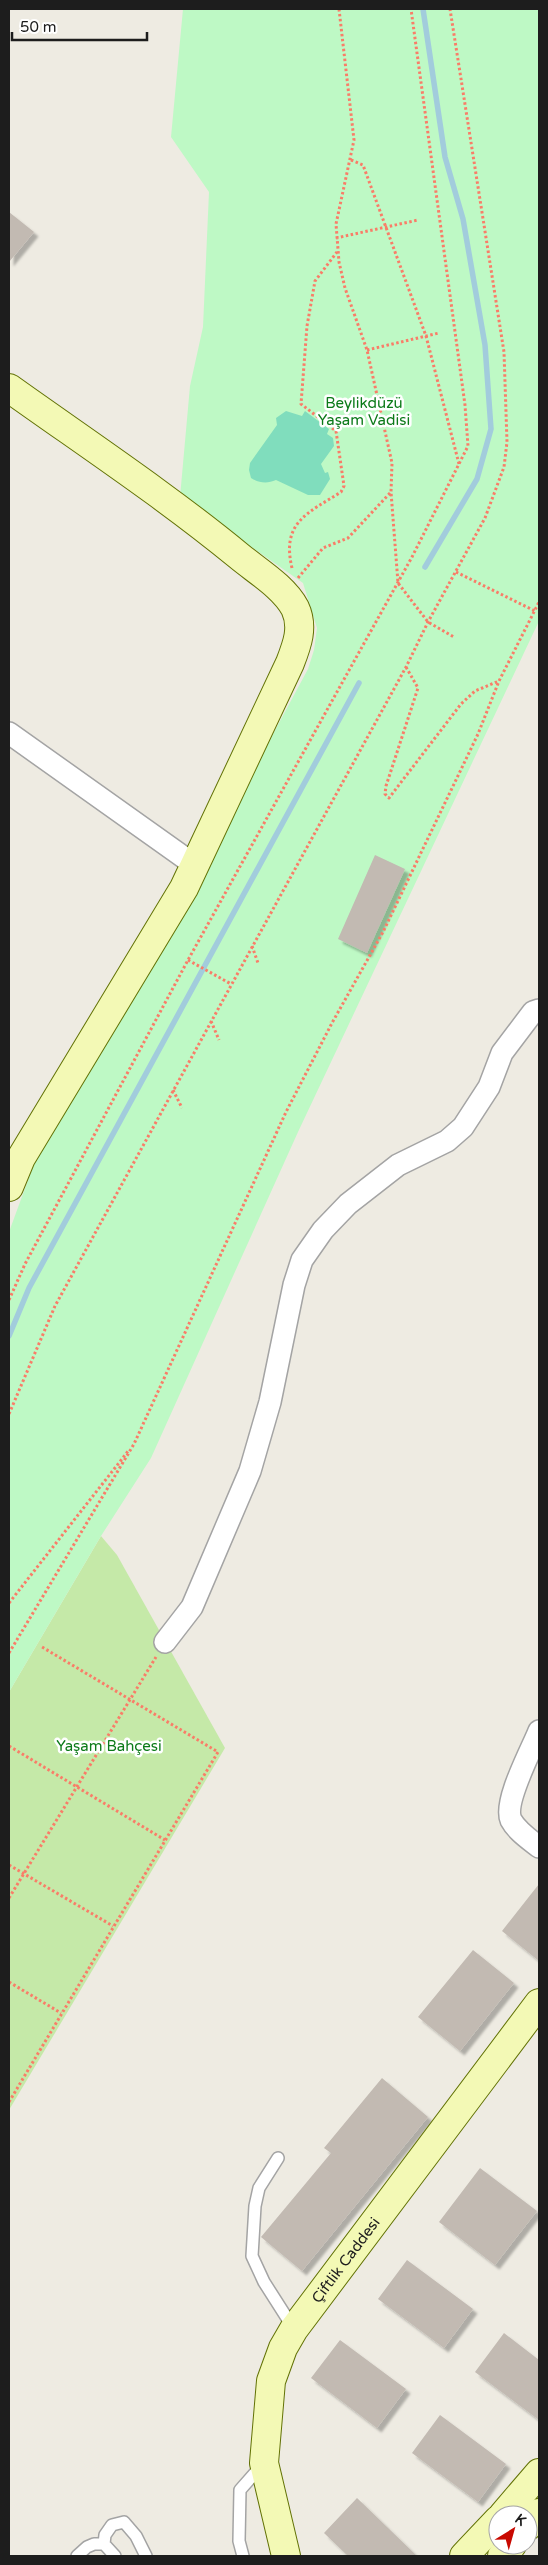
<svg xmlns="http://www.w3.org/2000/svg" width="548" height="2565" viewBox="0 0 548 2565" font-family="'Varela Round',sans-serif">
<style>
.grass{fill:#c5e9a8}
.park{fill:#bef9c5}
.pitch{fill:#80ddbd}
.lines{fill:none;stroke-linecap:round;stroke-linejoin:round}
.stream{stroke:#a2ccdc;stroke-width:5.5}
.building{fill:#c2bab2;filter:url(#shadow)}
.lane-casing{stroke:#a4a4a4;stroke-width:14}
.street-casing{stroke:#a4a4a4;stroke-width:24}
.secondary-casing{stroke:#627205;stroke-width:30}
.path{stroke:#f97d68;stroke-width:3;stroke-dasharray:2.5 2.5;stroke-linecap:butt}
.lane{stroke:#fff;stroke-width:11}
.street{stroke:#fff;stroke-width:21}
.secondary{stroke:#f3f9b5;stroke-width:28}
.labels{text-anchor:middle;stroke-width:5;stroke-linejoin:round;paint-order:stroke}
.park-label{font-size:15px;fill:#0c7a19;stroke:#fff}
.street-label{font-size:15px;fill:#1d1d1d;stroke:#fff}
</style>
<defs>
<filter id="shadow"><feDropShadow dx="4.5" dy="4.5" stdDeviation="1" flood-color="#0004"/></filter>
</defs>
<rect width="100%" height="100%" fill="#eeebe2"/>
<path class="grass" d="M 101,1536 L 117,1555 L 225,1748 L 9,2110 L 9,1692 Z"/>
<path class="park" d="M 183,9 L 539,9 L 539,621 L 298,1132 L 151,1458 L 101,1536 L 9,1692 L 9,1232 L 46,1131 L 195,879 L 308,669 L 314,650 L 317,628 L 303,583 L 180,497 L 190,386 L 203,327 L 209,192 L 171,137 Z"/>
<path class="pitch" d="M 286,411 L 302,416 L 305,411 L 329,429 L 327,434 L 333,438 L 334,446 L 321,464 L 325,473 L 328,472 L 330,479 L 320,495 L 308,495 L 276,480 C 267,484 259,483 251,478 L 249,470 L 250,463 L 277,425 L 276,418 Z"/>
<g class="lines">
<path class="stream" d="M 423,9 L 445,157 L 463,219 L 485,345 L 491,429 L 477,479 L 425,567
M 9,1336 L 29,1288 L 359,683"/>
</g>
<path class="building" d="M 9,212 L 34,232 L 9,262 Z
M 375,855 L 405,869 L 367,953 L 338,939 Z
M 539,1884 L 539,1961 L 502,1931 Z
M 473,1950 L 514,1983 L 460,2051 L 418,2017 Z
M 382,2078 L 428,2117 L 302,2271 L 261,2237 L 331,2153 L 324,2148 Z
M 480,2168 L 537,2211 L 495,2265 L 439,2222 Z
M 407,2260 L 473,2309 L 444,2348 L 378,2299 Z
M 504,2333 L 539,2360 L 539,2420 L 475,2372 Z
M 340,2340 L 406,2389 L 377,2428 L 311,2378 Z
M 440,2415 L 506,2464 L 478,2502 L 412,2453 Z
M 357,2498 L 417,2556 L 348,2556 L 324,2533 Z"/>
<g class="lines">
<defs>
<path id="lane" d="M 278,2158 L 259,2188 L 255,2206 L 252,2256 L 264,2282 L 294,2329
M 104,2544 L 105,2535 L 112,2525 L 124,2522 L 136,2536 L 146,2556
M 77,2556 L 87,2547 L 94,2544 L 104,2544 L 115,2556
M 243,2556 L 239,2541 L 240,2490 L 262,2465"/>
<path id="street" d="M 9,733 L 196,866
M 165,1642 L 192,1607 L 250,1471 L 270,1402 L 294,1285 L 302,1260 L 323,1230 L 348,1204 L 398,1165 L 447,1141 L 463,1127 L 489,1087 L 502,1053 L 533,1012 L 539,1010
M 539,1731 C 532,1749 503,1802 511,1820 C 517,1831 529,1839 539,1847"/>
<g id="secondary">
<path d="M 9,388 C 86,443 166,496 239,556 C 257,571 284,587 295,608 C 304,627 297,645 290,663 L 184,888 L 21,1158 L 9,1187"/>
<path d="M 503,2515 L 539,2473"/>
<path d="M 528,2526 L 539,2513"/>
<path id="s1" d="M 286,2556 L 264,2463 L 271,2381 L 283,2348 L 294,2329 L 539,2003"/>
<path d="M 464,2556 L 498,2520"/>
<path d="M 502,2556 L 512,2545"/>
</g>
</defs>
<use href="#lane" class="lane-casing"/>
<use href="#street" class="street-casing"/>
<use href="#secondary" class="secondary-casing"/>
<path class="path" d="M 339,9 L 354,140 L 336,224 L 339,262 L 345,288 L 367,350 L 392,463 L 391,492 L 398,583 L 428,622 L 454,637
M 351,160 L 363,165 L 426,336 L 459,464
M 336,238 L 418,220
M 367,350 L 439,333
M 292,568 C 281,522 308,513 341,492 L 344,486 L 336,431 L 301,404 L 307,326 L 315,281 L 337,252
M 456,572 L 535,611
M 298,578 L 323,548 L 348,538 L 391,492
M 406,667 L 418,688 L 386,786 L 385,794 L 389,798 L 461,704 L 475,691 L 499,681
M 252,946 L 258,963
M 188,960 L 231,984
M 211,1021 L 219,1040
M 173,1090 L 182,1108
M 9,1300 L 25,1264 L 188,960 L 412,557 L 468,446 L 465,405 L 411,9
M 9,1414 L 55,1306 L 406,667 L 428,622 L 485,518 L 504,467 L 507,442 L 504,352 L 450,9
M 9,1603 L 129,1450
M 9,1653 L 134,1444 L 286,1112 L 332,1023 L 383,932 L 478,734 L 499,681 L 539,602
M 9,1746 L 165,1840
M 9,1865 L 113,1926
M 9,1898 L 156,1657
M 9,1982 L 61,2013
M 9,2102 L 218,1752 L 42,1647"/>
<use href="#lane" class="lane"/>
<use href="#street" class="street"/>
<use href="#secondary" class="secondary"/>
</g>
<g class="labels">
<g class="park-label">
<text x="364" y="408">Beylikdüzü<tspan x="364" dy="17">Yaşam Vadisi</tspan></text>
<text x="109" y="1751">Yaşam Bahçesi</text>
</g>
<g class="street-label">
<text dy="5" stroke="none"><textPath href="#s1" startOffset="321">Çiftlik Caddesi</textPath></text>
</g>
</g>
<rect width="548" height="2565" fill="none" stroke="#1d1d1d" stroke-width="20"/>
<g transform="translate(513 2530) rotate(37)"><circle r="24" fill="#ffffff" stroke="#a5a5a5"/>
<path d="M0-4L9 19L0 12L-9 19Z" fill="#c80901"/>
<text y="-8" font-size="14" font-weight="bold" text-anchor="middle" fill="#1d1d1d">K</text>
</g>
<path d="M12 32v8h135v-8" fill="none" stroke="#1d1d1d" stroke-width="2.5"/>
<text x="20" y="32" font-size="15" fill="#1d1d1d" stroke="#ffffff" stroke-width="4" paint-order="stroke">50 m</text>
</svg>
